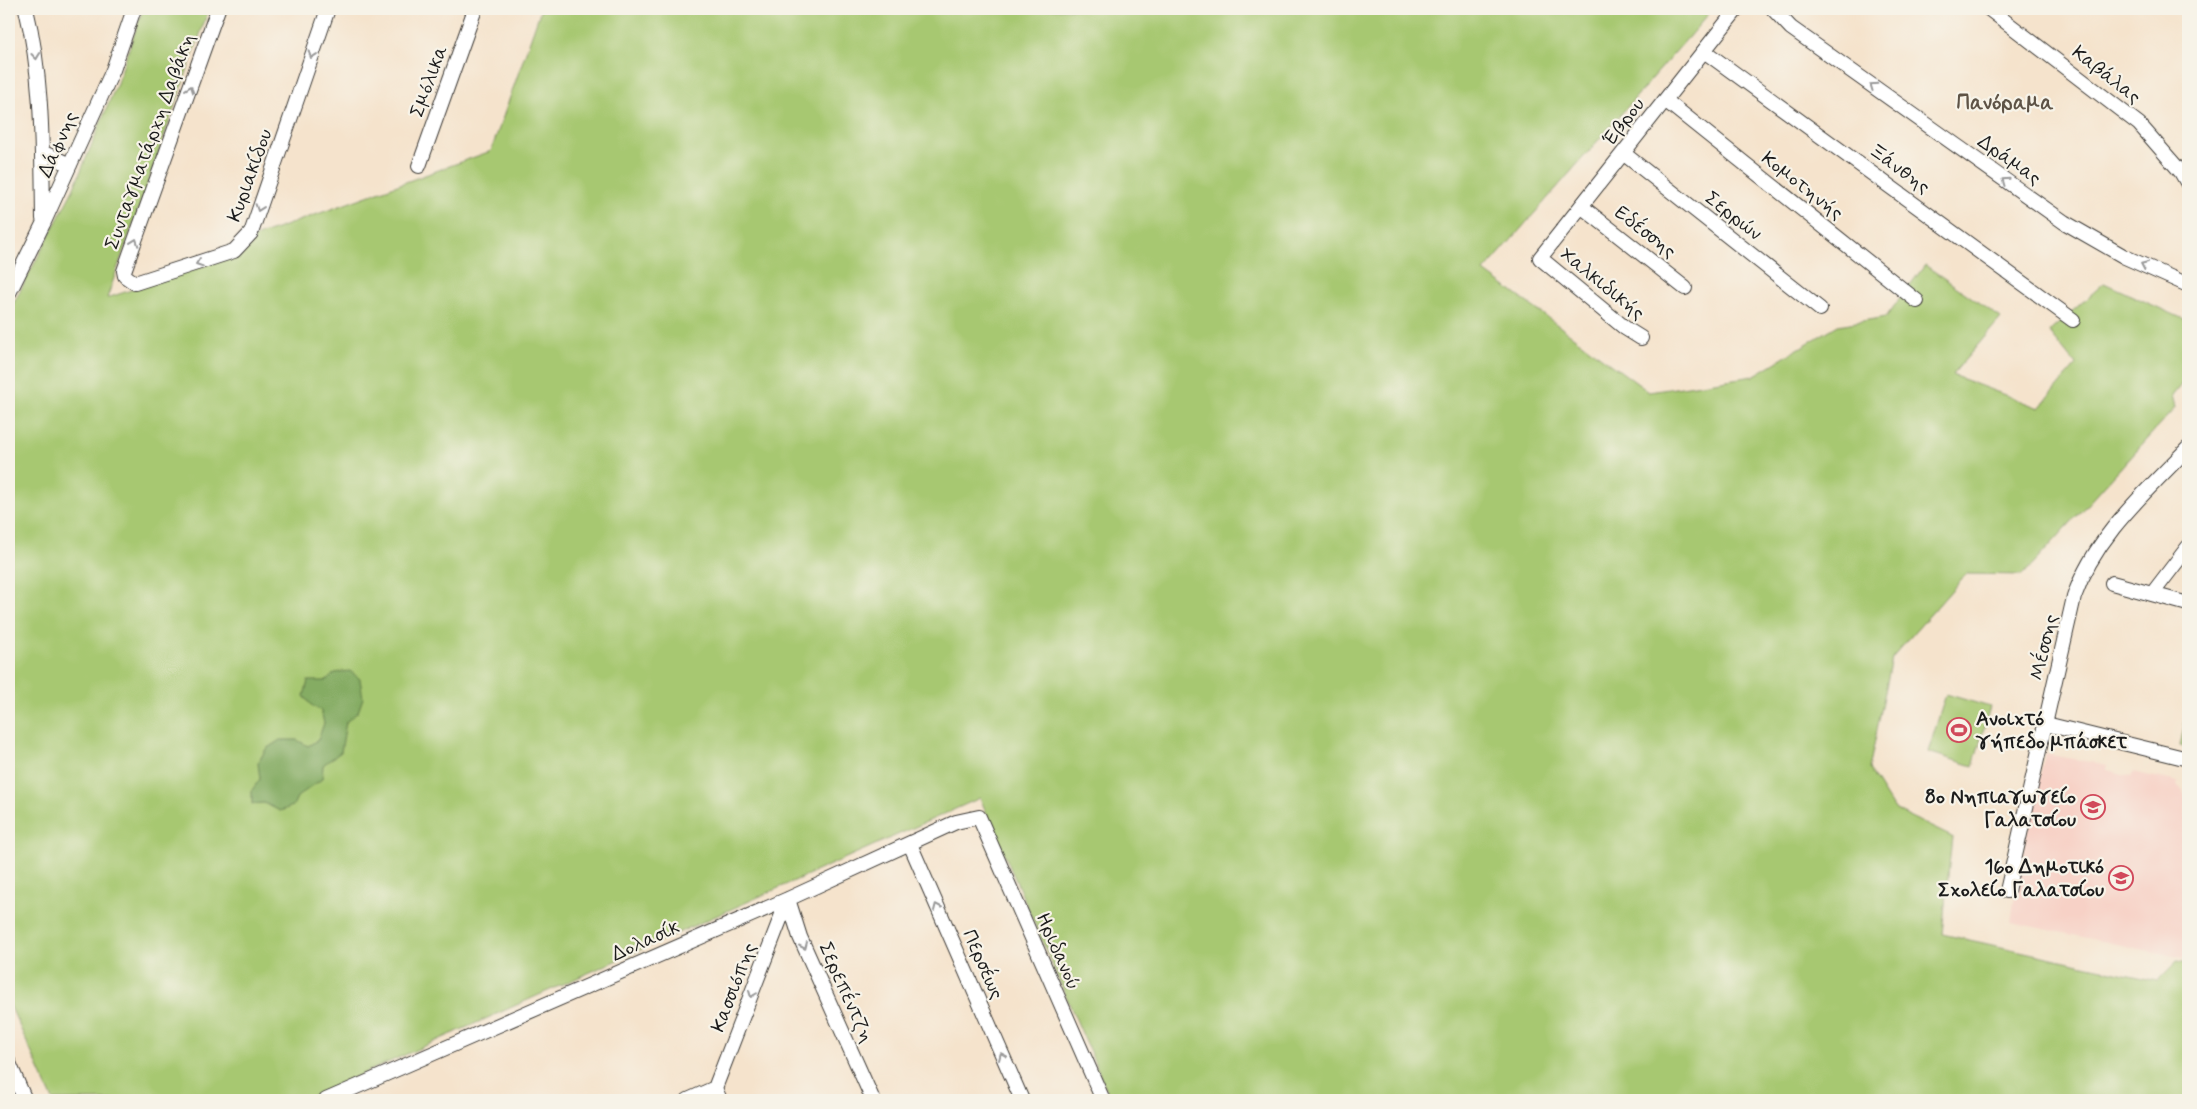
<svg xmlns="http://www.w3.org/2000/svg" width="2197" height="1109" viewBox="0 0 2197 1109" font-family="Mynerve,sans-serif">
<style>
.built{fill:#f7d1c6}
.green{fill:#a7c871;stroke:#627246}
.forest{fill:#85ac63;stroke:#506440}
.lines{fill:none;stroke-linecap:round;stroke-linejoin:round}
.street-casing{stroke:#3d3a36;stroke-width:16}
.street{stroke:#fff;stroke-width:14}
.oneway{stroke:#999}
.labels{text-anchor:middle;stroke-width:4.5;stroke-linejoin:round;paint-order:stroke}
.street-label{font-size:20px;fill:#1c1c1c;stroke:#f7f3e8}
.poi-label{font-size:20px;font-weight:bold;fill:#1c1c1c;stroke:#f7f3e8;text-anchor:end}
.neighbourhood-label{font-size:21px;font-weight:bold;fill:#5e5346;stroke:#f7f3e8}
</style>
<rect width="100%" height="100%" fill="#f7f3e8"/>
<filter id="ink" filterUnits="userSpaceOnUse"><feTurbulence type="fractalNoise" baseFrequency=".02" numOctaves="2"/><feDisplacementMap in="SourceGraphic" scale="10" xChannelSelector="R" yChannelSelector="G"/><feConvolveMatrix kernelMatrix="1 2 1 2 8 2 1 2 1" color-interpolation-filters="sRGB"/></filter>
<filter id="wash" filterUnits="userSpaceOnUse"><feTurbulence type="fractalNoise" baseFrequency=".0096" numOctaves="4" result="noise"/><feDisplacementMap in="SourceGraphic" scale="20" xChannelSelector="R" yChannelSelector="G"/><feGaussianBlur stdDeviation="1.12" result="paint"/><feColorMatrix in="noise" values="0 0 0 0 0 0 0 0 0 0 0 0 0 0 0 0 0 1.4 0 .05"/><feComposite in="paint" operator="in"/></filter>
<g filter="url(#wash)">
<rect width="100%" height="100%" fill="#f5e3cc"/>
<path class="built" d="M 2045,754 L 2107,765 L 2107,770 L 2131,776 L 2133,772 L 2178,782 L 2178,786 L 2182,788 L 2186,798 L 2185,837 L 2188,838 L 2188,959 L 2011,922 L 2019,867 Z"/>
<path class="green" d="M 143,9 L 209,9 L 107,298 L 230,257 L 257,236 L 491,151 L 541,9 L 1713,9 L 1484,271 L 1649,392 L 1753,376 L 1838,325 L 1886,317 L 1925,265 L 2001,318 L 1952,375 L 2039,408 L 2076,365 L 2049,332 L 2104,283 L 2188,321 L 2188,376 L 2172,396 L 2175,408 L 2023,575 L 1966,574 L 1892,658 L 1869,769 L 1894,809 L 1952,837 L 1942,934 L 2157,981 L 2177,961 L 2188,963 L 2188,1100 L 1111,1100 L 980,798 L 304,1100 L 53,1100 L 9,1003 L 9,312 L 73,190 L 117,83 Z
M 1946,694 L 1990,707 L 1973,766 L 1928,752 Z
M 2188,707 L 2188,748 L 2180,746 Z"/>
<path class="forest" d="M 350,671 L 360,679 L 363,698 L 358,712 L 346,722 L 341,752 L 323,765 L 322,779 L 297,797 L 293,806 L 280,811 L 264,803 L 252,804 L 252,790 L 260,779 L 258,763 L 266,749 L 280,740 L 297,740 L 308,746 L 318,740 L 324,723 L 321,711 L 311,705 L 304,696 L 308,681 L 325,681 L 335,673 Z"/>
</g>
<g filter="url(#ink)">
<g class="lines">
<defs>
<path id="street" d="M 26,9 C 43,77 42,149 43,219
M 218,9 L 124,271 L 125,276 L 135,283 L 234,251 L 251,233 L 328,9
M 1773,9 L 1791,28 L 2064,222 L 2125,257 L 2188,285
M 1989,9 L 2139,124 L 2181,172 L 2188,184
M 1704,51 L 2073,320
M 1665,100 L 1917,301
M 42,152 L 70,165
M 1623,153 L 1820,309
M 419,166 L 475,9
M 1581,206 L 1685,288
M 9,293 L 43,224 L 113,70 L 134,9
M 1641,338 L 1625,328 L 1540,258 L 1737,9
M 2112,583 L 2188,604
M 2152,594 L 2188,547
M 2046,724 L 2188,759
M 910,844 L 1022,1100
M 2007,891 L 2074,597 C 2095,536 2145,493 2188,448
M 788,899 L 800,937 L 873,1100
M 9,1063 L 25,1100
M 715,1088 L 788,899
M 715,1088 L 720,1100
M 326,1100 L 788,899 L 956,822 L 979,817 L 1103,1100
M 688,1100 L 715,1088"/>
</defs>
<use href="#street" class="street-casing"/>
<use href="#street" class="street"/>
</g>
<defs><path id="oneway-chevron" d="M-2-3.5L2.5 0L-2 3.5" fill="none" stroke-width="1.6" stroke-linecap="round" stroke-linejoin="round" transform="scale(1.25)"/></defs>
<g class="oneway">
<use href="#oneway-chevron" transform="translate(312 55) rotate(109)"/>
<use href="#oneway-chevron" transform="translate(36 56) rotate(84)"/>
<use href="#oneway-chevron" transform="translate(1873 86) rotate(-145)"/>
<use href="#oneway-chevron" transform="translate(190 89) rotate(-70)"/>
<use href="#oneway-chevron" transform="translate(2005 181) rotate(-145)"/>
<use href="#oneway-chevron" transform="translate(259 208) rotate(109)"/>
<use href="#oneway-chevron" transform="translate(135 242) rotate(-70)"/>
<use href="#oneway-chevron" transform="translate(199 263) rotate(161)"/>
<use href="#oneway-chevron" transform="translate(2144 265) rotate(-156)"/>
<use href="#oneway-chevron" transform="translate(937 907) rotate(-114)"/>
<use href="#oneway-chevron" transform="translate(804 946) rotate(66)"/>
<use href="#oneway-chevron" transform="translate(752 994) rotate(111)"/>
<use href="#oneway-chevron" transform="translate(1002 1056) rotate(-114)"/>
</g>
</g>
<defs>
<symbol id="stadium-ring" viewBox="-11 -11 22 22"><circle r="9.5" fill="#f7f3e8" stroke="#d1495b" stroke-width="1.5"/><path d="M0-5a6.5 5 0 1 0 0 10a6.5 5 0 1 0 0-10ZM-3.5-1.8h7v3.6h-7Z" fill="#d1495b"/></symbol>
<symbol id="school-ring" viewBox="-11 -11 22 22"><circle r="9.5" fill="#f7f3e8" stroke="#d1495b" stroke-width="1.5"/><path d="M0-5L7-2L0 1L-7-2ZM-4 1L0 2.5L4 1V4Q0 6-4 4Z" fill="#d1495b"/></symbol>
</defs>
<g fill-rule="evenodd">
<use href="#stadium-ring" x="1945" y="716" width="28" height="28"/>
<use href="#school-ring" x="2079" y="793" width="28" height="28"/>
<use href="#school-ring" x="2107" y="864" width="28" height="28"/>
</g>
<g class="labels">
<g class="street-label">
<text transform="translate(2107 74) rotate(38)" y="7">Καβάλας</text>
<text transform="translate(428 81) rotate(-70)" y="7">Σμόλικα</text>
<text transform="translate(1623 121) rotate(-52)" y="7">Έβρου</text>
<text transform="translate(149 141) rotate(-70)" y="7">Συνταγματάρχη Δαβάκη</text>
<text transform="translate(57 144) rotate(-66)" y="7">Δάφνης</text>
<text transform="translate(2010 159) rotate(35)" y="7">Δράμας</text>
<text transform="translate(1900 168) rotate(36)" y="7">Ξάνθης</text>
<text transform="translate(249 175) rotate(-70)" y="7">Κυριακίδου</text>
<text transform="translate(1803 185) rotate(38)" y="7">Κομοτηνής</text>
<text transform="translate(1734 215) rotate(38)" y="7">Σερρών</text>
<text transform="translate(1646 231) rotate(38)" y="7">Εδέσσης</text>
<text transform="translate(1603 283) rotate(39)" y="7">Χαλκιδικής</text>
<text transform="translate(2043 647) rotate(-77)" y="7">Μέσσης</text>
<text transform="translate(645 940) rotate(-24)" y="7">Δολασίκ</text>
<text transform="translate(1059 951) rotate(66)" y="7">Ηριδανού</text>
<text transform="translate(984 964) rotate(66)" y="7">Περσέως</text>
<text transform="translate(733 987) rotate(-69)" y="7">Κασσιόπης</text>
<text transform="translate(847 992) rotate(66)" y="7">Σερεπέντζη</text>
</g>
<g class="poi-label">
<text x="1976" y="725" text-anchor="start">Ανοιχτό<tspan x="1976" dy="23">γήπεδο μπάσκετ</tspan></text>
<text x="2076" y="803">8ο Νηπιαγωγείο<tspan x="2076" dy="23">Γαλατσίου</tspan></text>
<text x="2104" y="873">16ο Δημοτικό<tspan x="2104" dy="23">Σχολείο Γαλατσίου</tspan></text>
</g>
<g class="neighbourhood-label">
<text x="2005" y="109">Πανόραμα</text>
</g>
</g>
<rect width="2197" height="1109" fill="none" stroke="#f7f3e8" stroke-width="30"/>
</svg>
